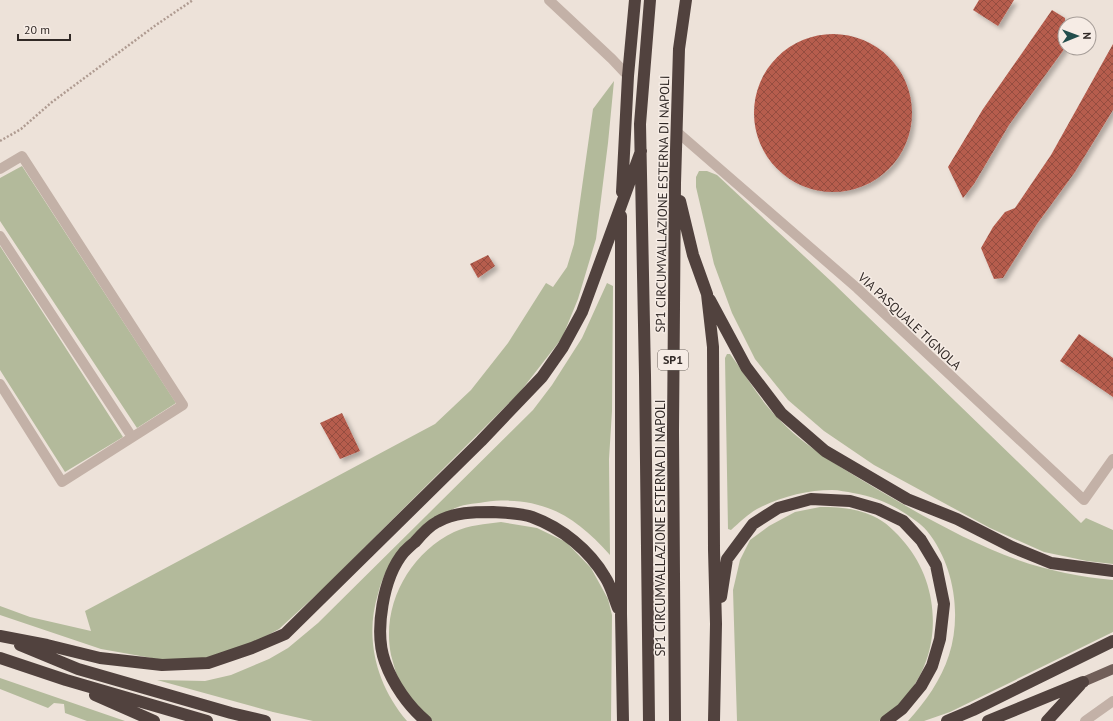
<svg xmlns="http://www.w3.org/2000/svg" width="1113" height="721" viewBox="0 0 1113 721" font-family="'PT Sans',sans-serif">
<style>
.grass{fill:#b3ba9b}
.building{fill:url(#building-cross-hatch);filter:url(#shadow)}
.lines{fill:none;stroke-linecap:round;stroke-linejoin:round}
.path{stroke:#af9b91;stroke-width:2.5;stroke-dasharray:2 2;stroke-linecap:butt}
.minor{stroke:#c3b1a7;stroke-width:10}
.major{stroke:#715f59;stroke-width:10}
.highway{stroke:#51423e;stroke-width:12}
.labels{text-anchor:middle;stroke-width:3;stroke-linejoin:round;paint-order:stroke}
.shield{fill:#f6ece5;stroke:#6c645f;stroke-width:1}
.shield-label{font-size:12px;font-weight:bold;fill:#312926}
.street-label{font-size:13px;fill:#312926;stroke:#f6ece5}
</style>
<defs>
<pattern id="building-cross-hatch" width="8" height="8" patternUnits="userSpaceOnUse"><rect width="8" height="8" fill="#b65d4e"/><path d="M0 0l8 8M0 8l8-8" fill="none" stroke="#954d41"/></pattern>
<filter id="shadow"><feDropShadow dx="3.5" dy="3.5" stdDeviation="2" flood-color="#0004"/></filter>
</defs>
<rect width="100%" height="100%" fill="#ede2d9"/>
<path class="grass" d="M 614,81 L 608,143 L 596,239 L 578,299 L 562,338 L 520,392 L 326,586 L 279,629 L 246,647 L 207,658 L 163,660 L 101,649 L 0,615 L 0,606 L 30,617 L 91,631 L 85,611 L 435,424 L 471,390 L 508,343 L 546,283 L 553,287 L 567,267 L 574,244 L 593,109 Z
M 22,166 L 176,403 L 137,428 L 0,221 L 0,178 Z
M 699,171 L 707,171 L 717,175 L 833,283 L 1081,523 L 1086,518 L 1113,530 L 1113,564 L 1087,561 L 1044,552 L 990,528 L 874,465 L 824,431 L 788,400 L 755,359 L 732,313 L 714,264 L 696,187 L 696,177 Z
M 0,246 L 123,437 L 65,472 L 0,370 Z
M 607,283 L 613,286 L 612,411 L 609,459 L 610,555 C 575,515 540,495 485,502 C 473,504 460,504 450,511 C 441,516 427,532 419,539 C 410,547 394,560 388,569 C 383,576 380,586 378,594 C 364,639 377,686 407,721 L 313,721 L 273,712 L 157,680 L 205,681 L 231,675 L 269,659 L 288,648 L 318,623 L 533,410 L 552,385 L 582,338 Z
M 727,354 L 730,354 C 746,375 758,398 777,417 C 804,447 841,467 875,488 C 921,515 968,542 1018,560 C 1049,571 1081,577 1113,580 L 1113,632 L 950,712 L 924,721 L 908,721 C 926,701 941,680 949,655 C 962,615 954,564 927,531 C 924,527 920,524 916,521 C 896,506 878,497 853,493 C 847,492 839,490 832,490 C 807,490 780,497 757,509 C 748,514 739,523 731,530 L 728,529 L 725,358 Z
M 820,507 C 838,507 856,508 873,516 C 885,521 897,533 905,543 C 941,586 943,653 906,696 C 900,703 888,718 879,721 C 873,721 852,721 843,721 C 808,721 773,721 737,721 L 733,590 L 740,560 L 750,540 L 769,526 L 795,512 Z
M 501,522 L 537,528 L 566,542 L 591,568 L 608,599 L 612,615 L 611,721 L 431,721 C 425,716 418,710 413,704 C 408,697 402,686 398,678 C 395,671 393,662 391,655 C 381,605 409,554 454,532 C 469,525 485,524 501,522 Z
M 0,678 L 125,721 L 87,721 L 65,713 L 64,704 L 54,703 L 48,708 L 0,689 Z"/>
<path class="building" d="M 979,0 L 1014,0 L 998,26 L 973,10 Z
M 1052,10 L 1065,18 L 1065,48 L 1009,125 L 974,184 L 963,198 L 948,167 L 983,109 Z
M754 113a79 79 0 1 1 158 0a79 79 0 1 1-158 0Z
M 1113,44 L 1113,110 L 1075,172 L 1037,224 L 1003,278 L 994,279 L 981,248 L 993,227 L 1005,212 L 1015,208 L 1051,155 Z
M 488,255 L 495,266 L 478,278 L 470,264 Z
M 1079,334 L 1113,358 L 1113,397 L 1060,361 Z
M 342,413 L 360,451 L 340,459 L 320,423 Z"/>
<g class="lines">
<path class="path" d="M 0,141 L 21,129 L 52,102 L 156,25 L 193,0"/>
<path class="minor" d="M 549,0 L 612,59 L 628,76
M 676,131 L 857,288 L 1084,500 L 1113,459
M 0,169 L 22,156 L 183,405 L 62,482 L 0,384
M 0,236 L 132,437
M 1085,721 L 1113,701"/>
<path class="major" d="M 1083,682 L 1113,669"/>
<path class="highway" d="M 622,192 L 628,76 L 635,0
M 680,201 L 693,255 L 707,294 L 713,347 L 714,550 L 716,624 L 714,721
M 621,216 L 621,614 L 623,721
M 710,300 L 746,367 L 781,413 L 825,451 L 907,499 L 957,519 L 1012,547 L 1051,563 L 1113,571
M 721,597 L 727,559 L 753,524 L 778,508 L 811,499 L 850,501 L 878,509 L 903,521 L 921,540 L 936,565 L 944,604 L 940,639 L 932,666 L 921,686 L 902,709 L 886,721
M 0,636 L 47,645 L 100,658 L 162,665 L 208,663 L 252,648 L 285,634 L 481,441 L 542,377 L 563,347 L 582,312 L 641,151
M 20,645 L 78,669 L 231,713 L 265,721
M 0,658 L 66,680 L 207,721
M 95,695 L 154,721
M 426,721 C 408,706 393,684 385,662 C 374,632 383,577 404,552 C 407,549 411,545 415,542 C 421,535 429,526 437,522 C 454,512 474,512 493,512 C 506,513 520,513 532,517 C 562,528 589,550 605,577 C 611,586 614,598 618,608
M 649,721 L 645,375 L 640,124 L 650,0
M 675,721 L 673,431 L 675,183 L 679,49 L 686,0
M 947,721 L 973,710 L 1113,641
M 988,721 L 1083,682
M 1047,721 L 1080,685"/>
</g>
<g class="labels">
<rect class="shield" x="658" y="350" width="30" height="20" rx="3"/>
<g class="shield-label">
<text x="673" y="364">SP1</text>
</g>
<g class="street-label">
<text transform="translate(662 204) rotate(-89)" y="5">SP1 CIRCUMVALLAZIONE ESTERNA DI NAPOLI</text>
<text transform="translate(910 321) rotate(43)" y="5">VIA PASQUALE TIGNOLA</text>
<text transform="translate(660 528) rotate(-90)" y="5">SP1 CIRCUMVALLAZIONE ESTERNA DI NAPOLI</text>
</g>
</g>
<g transform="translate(1077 36) rotate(89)"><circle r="19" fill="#f6ece5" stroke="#a79e99"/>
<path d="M0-3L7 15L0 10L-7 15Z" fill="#224d4b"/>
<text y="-6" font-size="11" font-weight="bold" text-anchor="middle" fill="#312926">N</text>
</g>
<path d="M18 34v6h52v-6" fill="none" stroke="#312926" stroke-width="2"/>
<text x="24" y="34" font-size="12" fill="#312926" stroke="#f6ece5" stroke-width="3" paint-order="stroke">20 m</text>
</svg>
